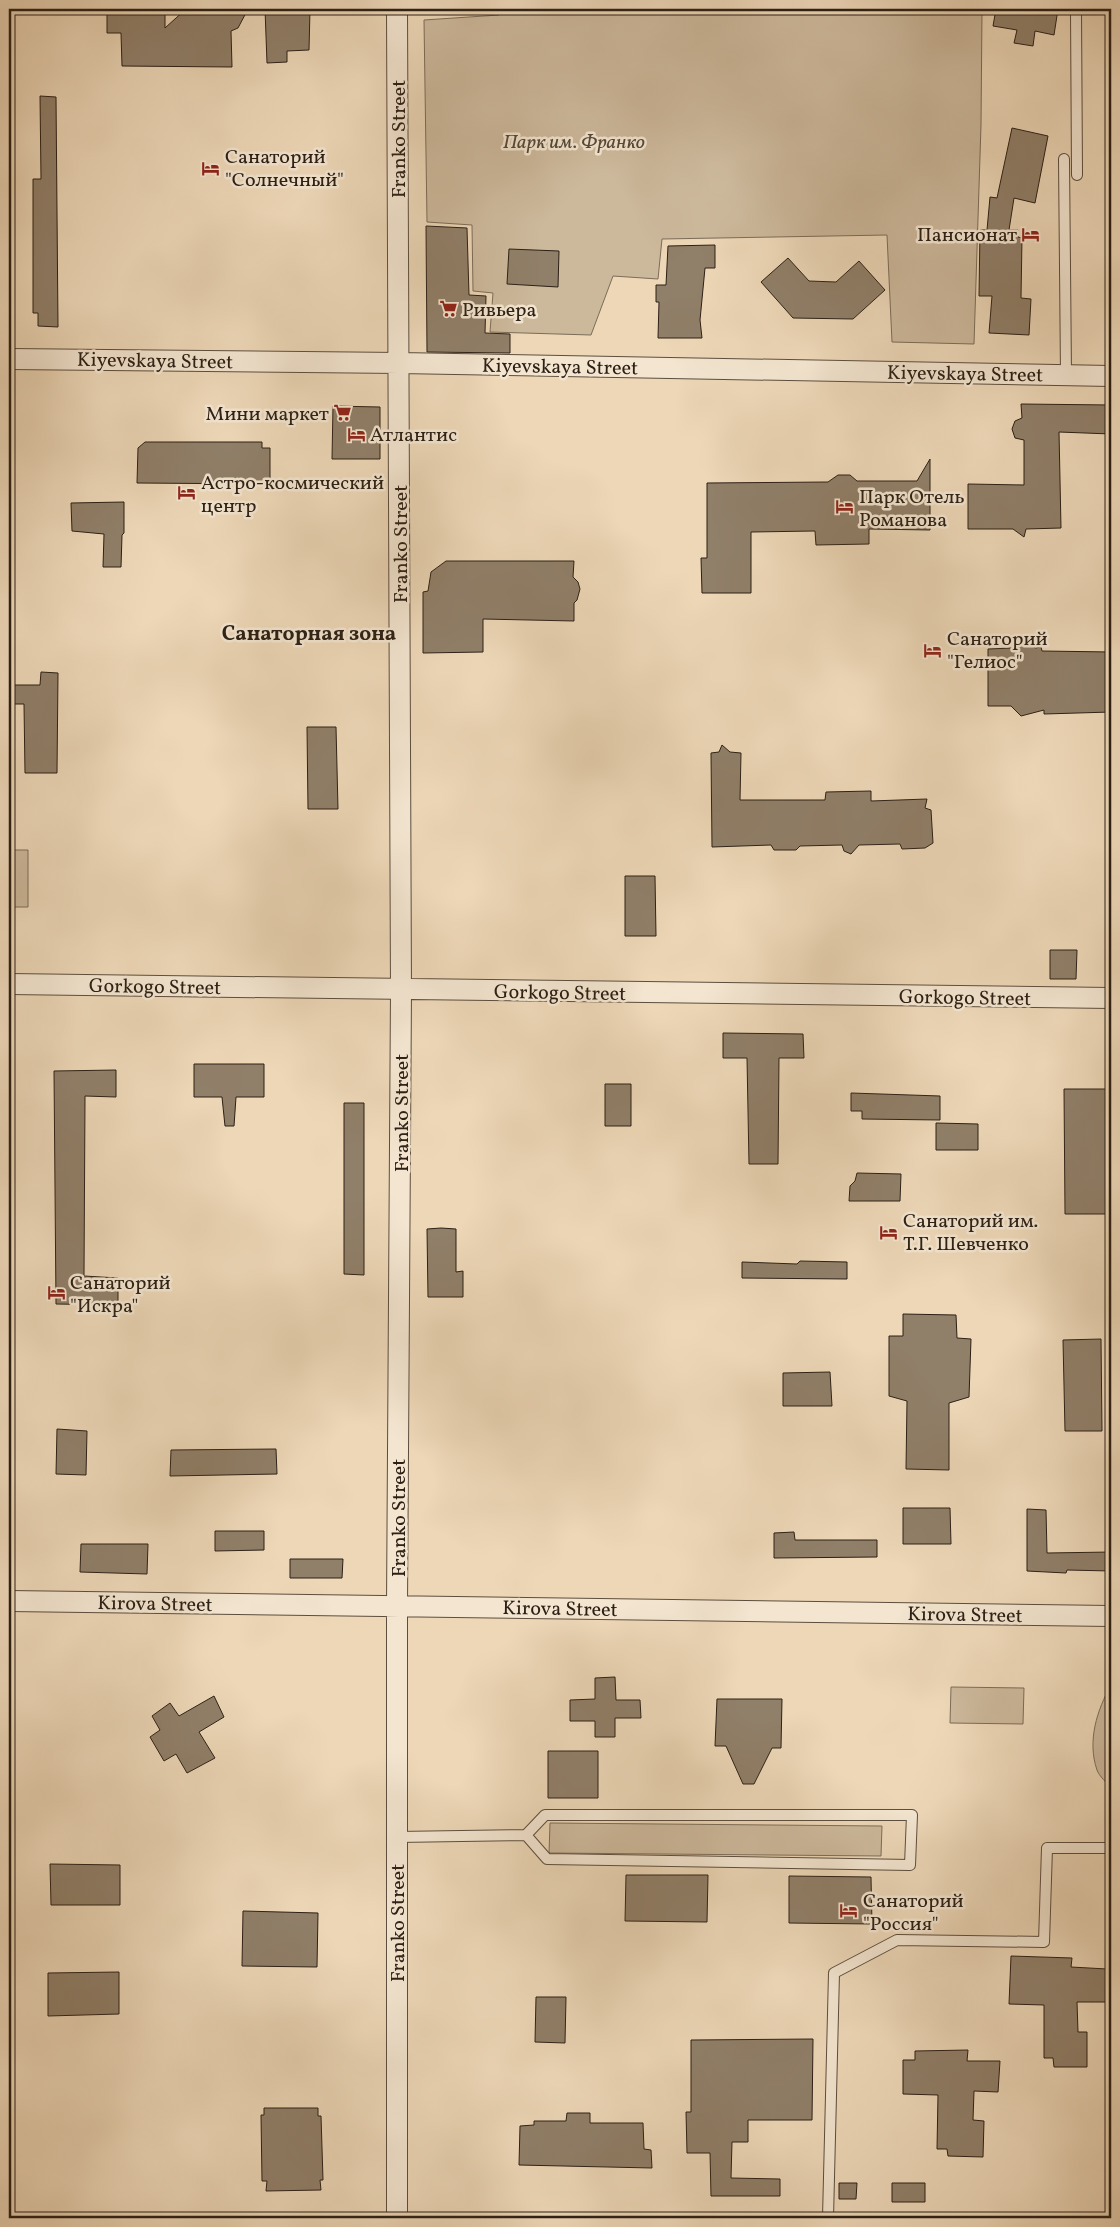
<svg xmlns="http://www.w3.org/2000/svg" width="1120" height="2227" viewBox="0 0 1120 2227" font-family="Vollkorn,serif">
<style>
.green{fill:#ccb89b;stroke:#7c6c58}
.building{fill:#907f69;stroke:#2c2015}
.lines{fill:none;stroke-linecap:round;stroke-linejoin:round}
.lane-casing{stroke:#5c4e3e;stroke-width:12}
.street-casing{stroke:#5c4e3e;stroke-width:22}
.lane{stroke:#f3e5d0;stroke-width:10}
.street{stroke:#f3e5d0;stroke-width:20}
.labels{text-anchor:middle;stroke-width:5;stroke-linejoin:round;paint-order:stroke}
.street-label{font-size:20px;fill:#2c2015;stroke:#f3e5d0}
.park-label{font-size:20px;font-style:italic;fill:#544636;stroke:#f3e5d0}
.poi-label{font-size:20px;fill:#2c2015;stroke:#f3e5d0;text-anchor:start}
.neighbourhood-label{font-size:21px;font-weight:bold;fill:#2c2015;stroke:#f3e5d0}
</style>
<rect width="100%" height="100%" fill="#edd7b7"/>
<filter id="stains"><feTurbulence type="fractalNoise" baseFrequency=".004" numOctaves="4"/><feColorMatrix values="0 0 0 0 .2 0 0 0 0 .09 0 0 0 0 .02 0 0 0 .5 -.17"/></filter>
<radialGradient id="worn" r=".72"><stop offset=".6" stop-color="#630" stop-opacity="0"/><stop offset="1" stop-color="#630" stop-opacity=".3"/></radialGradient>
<path class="green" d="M 503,9 L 982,9 L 981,125 L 974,344 L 892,342 L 887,235 L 662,239 L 658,279 L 613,276 L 591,335 L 490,332 L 493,293 L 473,291 L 472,225 L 427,222 L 424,20 L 499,15 Z
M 9,850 L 28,850 L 28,907 L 9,907 Z
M 1111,1685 L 1111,1788 C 1107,1783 1099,1776 1097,1770 C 1087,1741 1097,1710 1111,1685 Z
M 951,1687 L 1024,1688 L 1023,1724 L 950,1723 Z
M 550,1823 L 882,1826 L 881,1856 L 549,1853 Z"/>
<path class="building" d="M 107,9 L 165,9 L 165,28 L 186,9 L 248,9 L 238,28 L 231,31 L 232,67 L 122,66 L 121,33 L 107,33 Z
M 265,9 L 310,9 L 309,50 L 287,51 L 287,62 L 267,63 Z
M 996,9 L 1058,9 L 1054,35 L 1035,31 L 1033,46 L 1014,43 L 1017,30 L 993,26 Z
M 40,96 L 56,97 L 58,327 L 38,326 L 38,313 L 33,313 L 33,179 L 41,179 Z
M 1012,128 L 1048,136 L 1035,203 L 1014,198 L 1009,230 L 1018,230 L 1018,237 L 1022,238 L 1021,298 L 1031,299 L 1029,335 L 989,333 L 992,296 L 979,296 L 980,230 L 987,230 L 990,197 L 997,198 Z
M 426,226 L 467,228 L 469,295 L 486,296 L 485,333 L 510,334 L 510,353 L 427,352 Z
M 715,245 L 715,268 L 705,268 L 700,320 L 702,338 L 658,338 L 659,302 L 656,302 L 656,285 L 666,285 L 668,246 Z
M 509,249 L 559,251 L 558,287 L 507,284 Z
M 788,258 L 809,281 L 836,282 L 859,261 L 885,290 L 853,319 L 793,318 L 761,282 Z
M 1021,404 L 1111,405 L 1111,434 L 1059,432 L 1061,528 L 1026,529 L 1024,537 L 1013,529 L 968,529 L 968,484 L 1024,485 L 1024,440 L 1015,438 L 1012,429 L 1015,421 L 1022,418 Z
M 333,406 L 380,407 L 380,459 L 332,459 Z
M 145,442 L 262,442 L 262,448 L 270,448 L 270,484 L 137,483 L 138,448 Z
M 930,459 L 930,530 L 869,529 L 869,544 L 816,545 L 815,531 L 751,532 L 751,593 L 702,593 L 701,558 L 707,558 L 707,483 L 828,482 L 838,475 L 850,475 L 857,481 L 917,481 Z
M 124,502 L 124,533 L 122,535 L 121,567 L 103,567 L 104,534 L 72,531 L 71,503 Z
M 446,561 L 574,561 L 573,577 L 578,582 L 580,589 L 577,600 L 574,603 L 574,621 L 483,619 L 483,652 L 423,653 L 423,592 L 428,591 L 431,572 Z
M 1022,638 L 1032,639 L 1035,648 L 1041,647 L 1042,651 L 1111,652 L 1111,712 L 1044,714 L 1044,710 L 1021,716 L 1011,706 L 988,706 L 988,649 L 1013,648 L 1016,641 Z
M 41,672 L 58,673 L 57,773 L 25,773 L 24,704 L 9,704 L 9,685 L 40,685 Z
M 307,727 L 336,727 L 338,809 L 308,809 Z
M 722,745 L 730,752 L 741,753 L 740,800 L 825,800 L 826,792 L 871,791 L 871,801 L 927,799 L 925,808 L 931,810 L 933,843 L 925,848 L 902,849 L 900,844 L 859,845 L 851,854 L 844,851 L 842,845 L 800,846 L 796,850 L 774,850 L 771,845 L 712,847 L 711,753 L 719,752 Z
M 625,876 L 655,876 L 656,936 L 625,936 Z
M 1050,950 L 1077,950 L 1076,979 L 1050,979 Z
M 723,1033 L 803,1034 L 804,1058 L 779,1058 L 778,1164 L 749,1164 L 747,1058 L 723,1058 Z
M 194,1064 L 264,1064 L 264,1097 L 236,1097 L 234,1126 L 225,1126 L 222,1097 L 194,1097 Z
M 116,1070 L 116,1097 L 85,1096 L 84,1276 L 118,1278 L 118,1305 L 56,1304 L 54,1071 Z
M 605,1084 L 631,1084 L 631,1126 L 605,1126 Z
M 1064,1089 L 1111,1089 L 1111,1135 L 1107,1135 L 1108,1214 L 1065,1214 Z
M 851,1093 L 940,1096 L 940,1120 L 862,1119 L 862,1111 L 851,1111 Z
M 344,1103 L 364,1103 L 364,1275 L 344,1274 Z
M 936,1123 L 978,1124 L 978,1150 L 936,1150 Z
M 857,1173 L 901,1174 L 900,1201 L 849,1201 L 850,1186 L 855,1181 Z
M 441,1228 L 456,1229 L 456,1272 L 463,1271 L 463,1297 L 428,1297 L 427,1229 Z
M 800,1261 L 847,1262 L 847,1279 L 742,1278 L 742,1262 L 797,1264 Z
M 903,1314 L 956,1315 L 957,1338 L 971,1339 L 969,1397 L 949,1403 L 949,1470 L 906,1469 L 907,1401 L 889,1396 L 889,1336 L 903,1336 Z
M 1101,1339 L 1102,1431 L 1065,1431 L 1063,1340 Z
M 830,1372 L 832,1406 L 783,1406 L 783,1373 Z
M 57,1429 L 87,1431 L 86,1475 L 56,1474 Z
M 276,1449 L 277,1474 L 170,1476 L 171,1450 Z
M 903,1508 L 950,1508 L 951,1544 L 903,1544 Z
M 1027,1509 L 1046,1510 L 1047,1553 L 1111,1552 L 1111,1571 L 1067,1570 L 1066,1573 L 1027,1571 Z
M 215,1531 L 264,1531 L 264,1550 L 215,1551 Z
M 794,1532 L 795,1540 L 877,1540 L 877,1557 L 774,1558 L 774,1533 Z
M 81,1544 L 148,1544 L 147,1574 L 80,1572 Z
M 290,1559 L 343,1559 L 342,1578 L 290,1578 Z
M 615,1677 L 616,1700 L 640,1700 L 641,1718 L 615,1718 L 615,1737 L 595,1737 L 595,1721 L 570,1721 L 570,1700 L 595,1699 L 595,1678 Z
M 214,1696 L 224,1717 L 199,1732 L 215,1758 L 187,1773 L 176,1754 L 164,1761 L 150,1737 L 160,1730 L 152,1716 L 170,1703 L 179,1716 Z
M 717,1699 L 782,1699 L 781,1748 L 772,1748 L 754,1784 L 743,1784 L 726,1746 L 715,1746 Z
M 548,1751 L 598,1751 L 598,1798 L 548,1798 Z
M 50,1864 L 120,1865 L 120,1905 L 51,1905 Z
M 626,1875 L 708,1875 L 707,1922 L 625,1921 Z
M 789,1876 L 871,1877 L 872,1924 L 789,1923 Z
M 243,1911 L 318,1913 L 317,1967 L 242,1966 Z
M 1011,1956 L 1072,1958 L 1071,1967 L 1107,1969 L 1107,2002 L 1077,2002 L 1078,2032 L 1087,2032 L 1087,2067 L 1054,2067 L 1053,2058 L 1044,2058 L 1044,2005 L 1009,2004 Z
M 119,1972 L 119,2014 L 48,2016 L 48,1973 Z
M 536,1997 L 566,1997 L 565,2043 L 535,2042 Z
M 813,2039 L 812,2120 L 748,2120 L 748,2142 L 732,2142 L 731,2178 L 780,2179 L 780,2196 L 711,2196 L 710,2153 L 687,2153 L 686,2112 L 691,2112 L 691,2040 Z
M 968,2050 L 967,2061 L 1000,2061 L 998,2092 L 974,2091 L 973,2120 L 984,2121 L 983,2157 L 948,2156 L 947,2149 L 937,2149 L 938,2095 L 903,2094 L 903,2060 L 915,2060 L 915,2051 Z
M 264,2108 L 318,2108 L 318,2116 L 321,2116 L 323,2180 L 320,2180 L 321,2190 L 266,2191 L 267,2181 L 262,2181 L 261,2115 L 264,2115 Z
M 567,2113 L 590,2113 L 590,2123 L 643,2123 L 644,2149 L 651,2150 L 652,2168 L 519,2165 L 520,2126 L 534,2125 L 534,2121 L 566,2121 Z
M 839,2183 L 857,2183 L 856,2199 L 839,2199 Z
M 892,2183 L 925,2183 L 925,2202 L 892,2202 Z"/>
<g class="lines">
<defs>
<path id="lane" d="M 1076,9 L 1077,175
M 1064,159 L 1066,375
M 397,1837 L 526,1835 L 547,1859 L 910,1865 L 912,1815 L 545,1815 L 526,1835
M 828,2218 L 834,1973 L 897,1940 L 1044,1942 L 1047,1848 L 1111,1848"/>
<path id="street" d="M 397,9 L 401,991 L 397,1606 L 397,2218
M 9,359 L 400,363 L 1111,376
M 9,984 L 1111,998
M 9,1601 L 1111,1616"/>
</defs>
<use href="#lane" class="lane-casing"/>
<use href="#street" class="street-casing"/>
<use href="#lane" class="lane"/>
<use href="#street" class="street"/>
</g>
<defs>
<symbol id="hotel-bare" viewBox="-9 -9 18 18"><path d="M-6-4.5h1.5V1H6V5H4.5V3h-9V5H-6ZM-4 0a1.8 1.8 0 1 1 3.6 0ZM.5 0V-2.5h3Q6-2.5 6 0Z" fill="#8f2418" stroke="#f3e5d0" stroke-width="2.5" paint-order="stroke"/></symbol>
<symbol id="supermarket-bare" viewBox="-9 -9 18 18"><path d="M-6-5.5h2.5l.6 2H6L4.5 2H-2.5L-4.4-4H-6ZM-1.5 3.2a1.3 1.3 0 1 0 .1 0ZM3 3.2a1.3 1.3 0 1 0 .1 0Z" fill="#8f2418" stroke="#f3e5d0" stroke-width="2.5" paint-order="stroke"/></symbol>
</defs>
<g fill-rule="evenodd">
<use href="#hotel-bare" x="198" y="156" width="25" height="25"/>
<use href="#hotel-bare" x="1018" y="222" width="25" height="25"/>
<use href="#supermarket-bare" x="436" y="296" width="25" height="25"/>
<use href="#supermarket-bare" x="330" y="400" width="25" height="25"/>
<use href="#hotel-bare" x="344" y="422" width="25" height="25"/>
<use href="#hotel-bare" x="174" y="480" width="25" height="25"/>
<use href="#hotel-bare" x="832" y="494" width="25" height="25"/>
<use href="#hotel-bare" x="920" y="638" width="25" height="25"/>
<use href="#hotel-bare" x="876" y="1220" width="25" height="25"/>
<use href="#hotel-bare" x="44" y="1280" width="25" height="25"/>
<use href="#hotel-bare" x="836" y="1898" width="25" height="25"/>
</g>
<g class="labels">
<g class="street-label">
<text transform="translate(398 139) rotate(-90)" y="7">Franko Street</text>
<text transform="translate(155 360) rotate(1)" y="7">Kiyevskaya Street</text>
<text transform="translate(560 366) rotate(1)" y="7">Kiyevskaya Street</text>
<text transform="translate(965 373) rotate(1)" y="7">Kiyevskaya Street</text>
<text transform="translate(400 544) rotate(-90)" y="7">Franko Street</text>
<text transform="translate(155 986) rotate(1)" y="7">Gorkogo Street</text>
<text transform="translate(560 992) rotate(1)" y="7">Gorkogo Street</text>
<text transform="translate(965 997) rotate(1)" y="7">Gorkogo Street</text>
<text transform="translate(401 1113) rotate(-90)" y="7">Franko Street</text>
<text transform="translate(398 1518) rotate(-90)" y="7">Franko Street</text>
<text transform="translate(155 1603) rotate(1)" y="7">Kirova Street</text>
<text transform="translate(560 1608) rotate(1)" y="7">Kirova Street</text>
<text transform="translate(965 1614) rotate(1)" y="7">Kirova Street</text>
<text transform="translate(397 1923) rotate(-90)" y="7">Franko Street</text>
</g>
<g class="park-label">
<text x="574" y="148">Парк им. Франко</text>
</g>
<g class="poi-label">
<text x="225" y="163">Санаторий<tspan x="225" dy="23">"Солнечный"</tspan></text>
<text x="1017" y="241" text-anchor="end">Пансионат</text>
<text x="462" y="316">Ривьера</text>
<text x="329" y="420" text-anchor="end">Мини маркет</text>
<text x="370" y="441">Атлантис</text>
<text x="201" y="489">Астро-космический<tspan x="201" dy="23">центр</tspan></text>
<text x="859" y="503">Парк Отель<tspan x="859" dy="23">Романова</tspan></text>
<text x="947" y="645">Санаторий<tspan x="947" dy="23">"Гелиос"</tspan></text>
<text x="903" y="1227">Санаторий им.<tspan x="903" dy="23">Т.Г. Шевченко</tspan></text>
<text x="70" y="1289">Санаторий<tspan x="70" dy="23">"Искра"</tspan></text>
<text x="863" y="1907">Санаторий<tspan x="863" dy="23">"Россия"</tspan></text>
</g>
<g class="neighbourhood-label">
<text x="309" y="640">Санаторная зона</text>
</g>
</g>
<rect width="1120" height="2227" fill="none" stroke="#edd7b7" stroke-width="30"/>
<rect x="10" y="10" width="1100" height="2207" fill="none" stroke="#2c2015" stroke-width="2.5"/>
<rect x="15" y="15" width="1090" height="2197" fill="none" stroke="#2c2015"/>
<rect width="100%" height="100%" filter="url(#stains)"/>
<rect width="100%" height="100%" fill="url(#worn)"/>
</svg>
